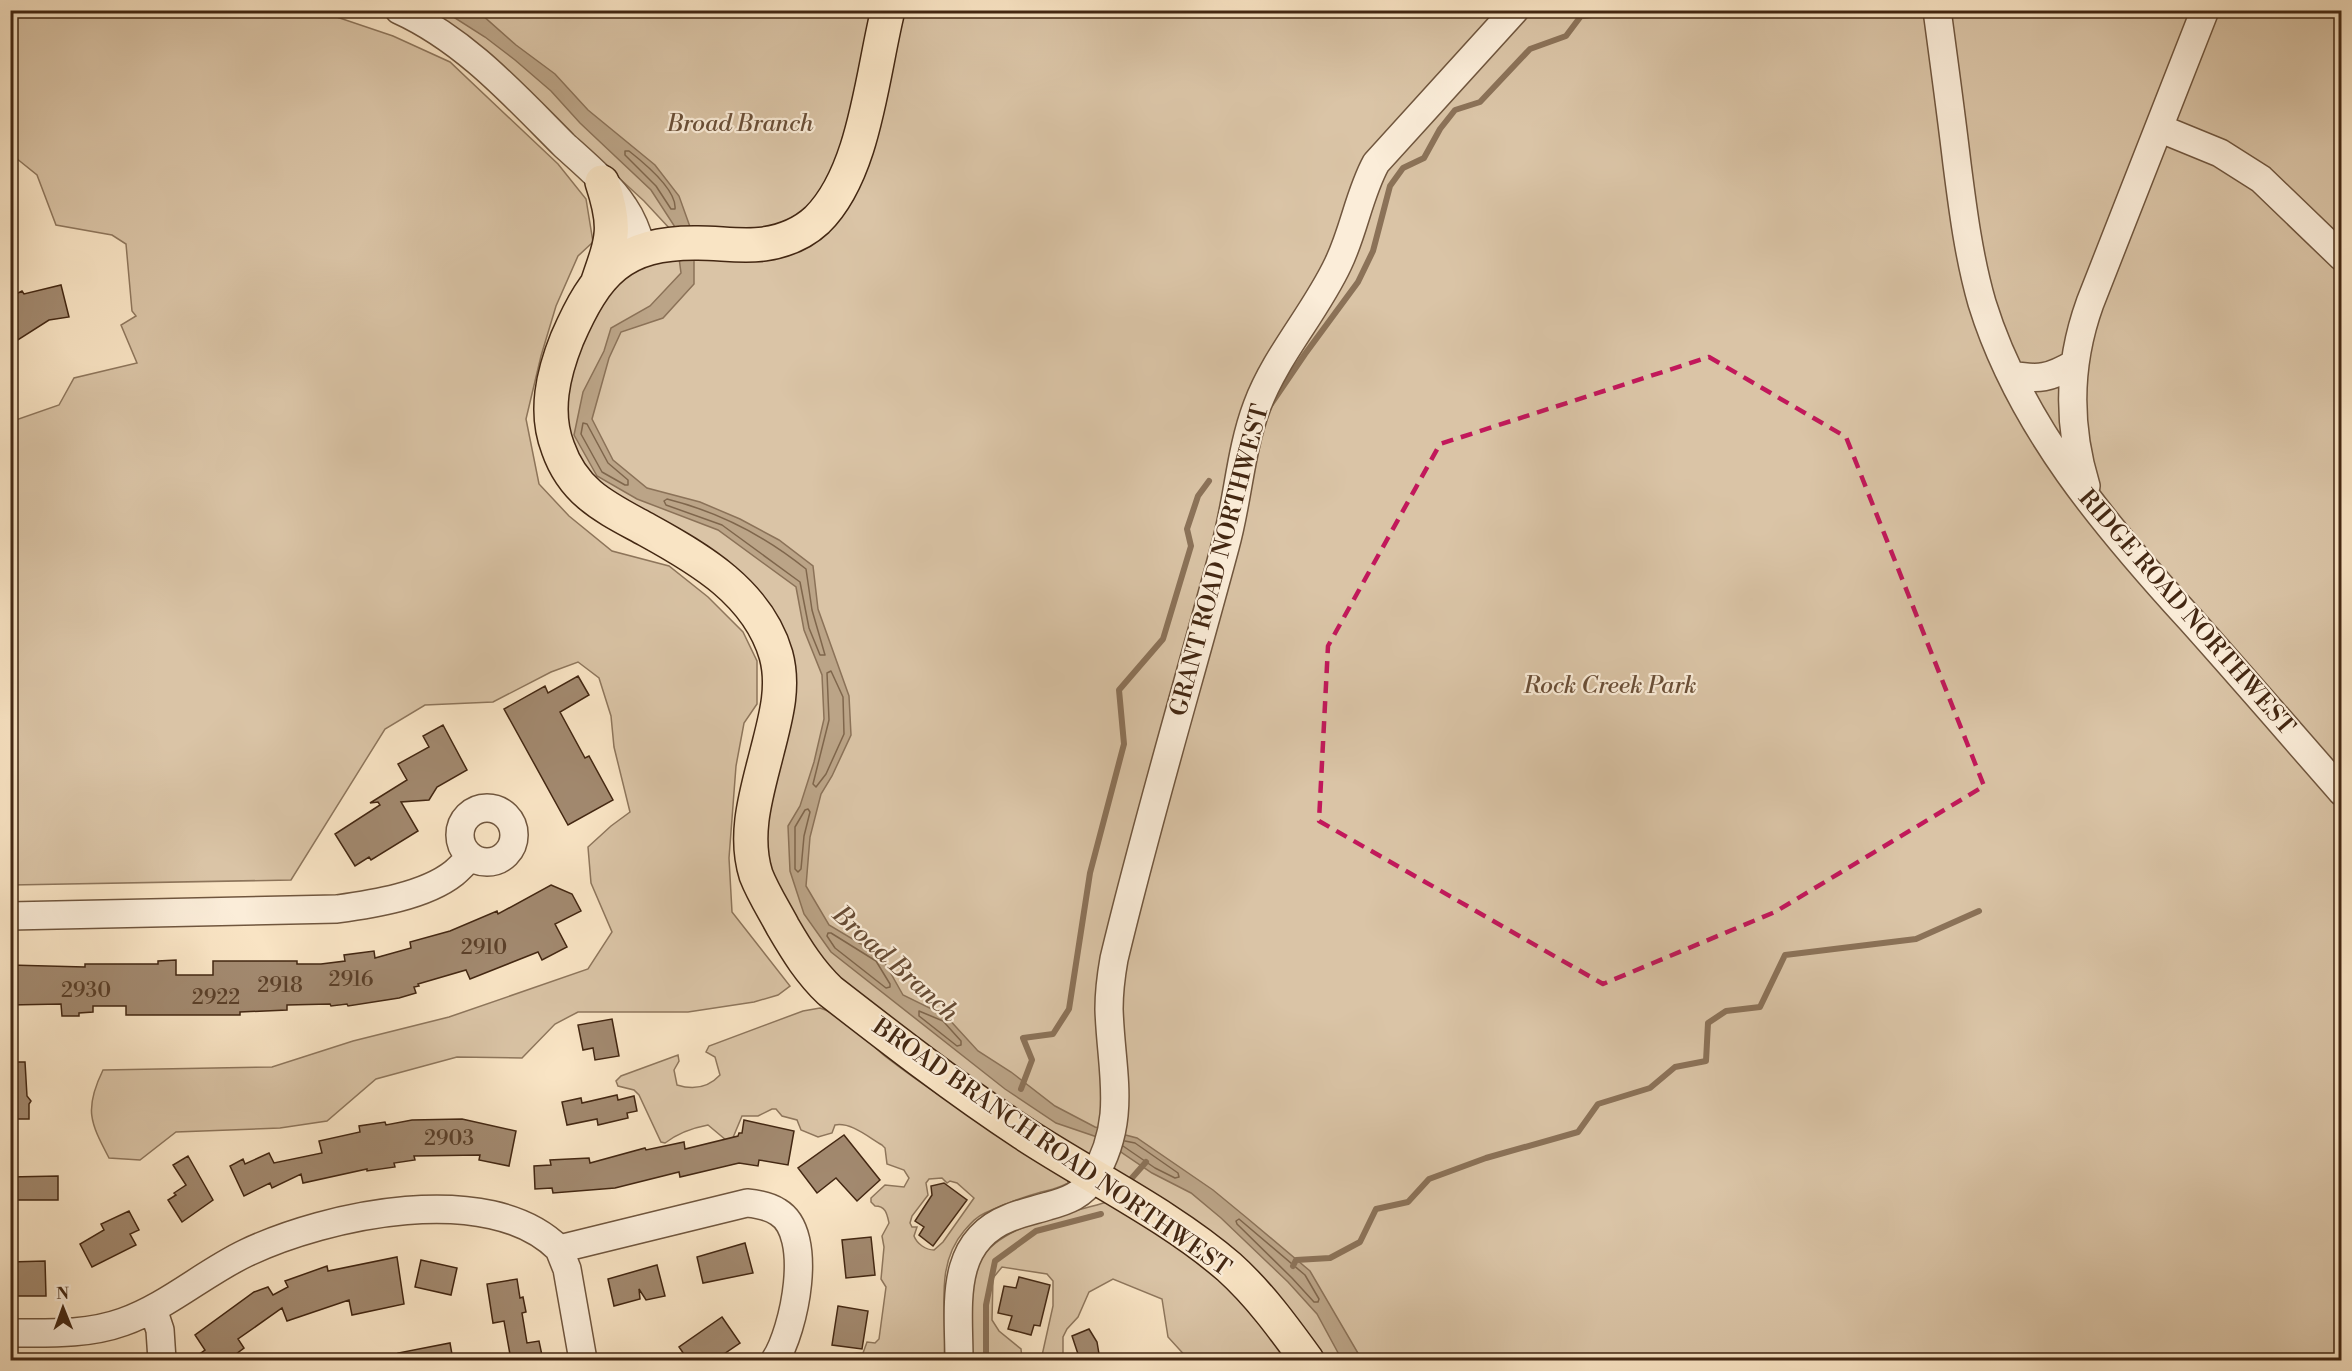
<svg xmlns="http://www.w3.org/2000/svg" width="2352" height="1371" viewBox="0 0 2352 1371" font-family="'Libre Bodoni',serif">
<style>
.green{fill:#dac4a6;stroke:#8e765c;stroke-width:1.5;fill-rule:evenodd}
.water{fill:#bba487;stroke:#8b7258;stroke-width:1.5}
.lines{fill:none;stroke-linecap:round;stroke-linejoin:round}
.shore{stroke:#7f664c;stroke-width:1.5}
.stream{stroke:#8b7258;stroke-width:6}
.building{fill:#a2896f;stroke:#432712;stroke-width:1.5}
.minor-casing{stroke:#70563e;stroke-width:30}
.major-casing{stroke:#432712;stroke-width:36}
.minor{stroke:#fbedd9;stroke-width:27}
.major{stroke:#f9e4c4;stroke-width:33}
.marked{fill:none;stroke:#c2185b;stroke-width:4.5;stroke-dasharray:12 8;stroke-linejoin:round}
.labels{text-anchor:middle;stroke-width:4.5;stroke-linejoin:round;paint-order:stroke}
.number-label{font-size:21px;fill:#5b4029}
.park-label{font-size:24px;font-style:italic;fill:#694e37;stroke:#fbedd9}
.street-label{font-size:24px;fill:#432712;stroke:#fbedd9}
.water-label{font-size:26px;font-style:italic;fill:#674c35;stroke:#fbedd9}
</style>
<rect width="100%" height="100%" fill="#f9e4c4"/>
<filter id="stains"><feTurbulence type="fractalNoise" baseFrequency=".00333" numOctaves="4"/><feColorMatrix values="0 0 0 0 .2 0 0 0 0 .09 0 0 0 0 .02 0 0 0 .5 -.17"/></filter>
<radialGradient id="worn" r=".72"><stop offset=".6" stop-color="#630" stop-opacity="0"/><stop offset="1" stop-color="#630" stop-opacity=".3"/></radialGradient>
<path class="green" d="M 11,11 L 319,11 L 393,36 L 450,62 L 558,164 L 586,199 L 593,242 L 578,256 L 556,306 L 541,356 L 526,419 L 539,484 L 569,516 L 612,551 L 669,566 L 708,597 L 743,632 L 757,661 L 757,704 L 744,723 L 736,766 L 729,858 L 732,912 L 790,986 L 778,995 L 754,1002 L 688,1012 L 578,1012 L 555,1024 L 522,1058 L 457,1057 L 376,1079 L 327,1121 L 280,1128 L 176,1132 L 140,1160 L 109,1158 C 90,1122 84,1109 103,1070 L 272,1067 L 353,1041 L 449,1017 L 588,969 L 612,932 L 591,883 L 588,847 L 611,826 L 630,812 L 614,747 L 611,716 L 599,678 L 578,662 L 551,672 L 493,702 L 425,705 L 385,729 L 291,880 L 11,885 L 10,422 L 59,405 L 74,378 L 137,363 L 121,325 L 136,316 L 132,311 L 126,244 L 112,235 L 56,225 L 37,175 L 11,154 Z
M 426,11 L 882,11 L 868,73 L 818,212 L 763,238 L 671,230 L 644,201 L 519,86 L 486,51 Z
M 902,11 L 2341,11 L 2341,1360 L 1317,1360 L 1237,1259 L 951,1076 L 823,970 L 772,888 L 758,820 L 787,655 L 596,492 L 567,449 L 563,410 L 583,331 L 601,301 L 633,267 L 829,230 L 841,217 L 864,171 Z
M 820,1008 C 846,1016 866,1040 886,1057 C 943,1101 1007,1138 1067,1178 L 1068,1183 C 1058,1189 1049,1190 1038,1193 C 1020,1198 1002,1205 985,1213 C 976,1217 971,1223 964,1231 C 933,1267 948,1316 944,1360 L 844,1360 L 849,1354 L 863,1353 L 867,1342 L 875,1343 L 879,1339 L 886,1287 L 881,1279 L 884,1247 L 882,1236 L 889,1223 C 887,1214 886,1206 875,1206 L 871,1202 L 871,1198 L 885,1185 L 904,1187 L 909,1178 L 904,1170 L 887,1164 L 885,1148 L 882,1145 C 868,1137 851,1122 835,1125 L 832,1133 L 818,1137 L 801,1130 L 797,1120 L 782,1116 L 776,1109 L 772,1109 L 758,1116 L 742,1116 L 732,1140 L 726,1140 L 708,1125 C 692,1128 678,1133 665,1143 L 661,1142 L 639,1095 L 634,1090 L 618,1086 L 616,1081 L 621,1076 L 678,1055 L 679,1061 L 674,1070 L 677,1085 C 693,1090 708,1088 720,1075 L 715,1057 L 706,1052 L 709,1046 L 803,1011 ZM 942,1178 L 947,1183 L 950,1181 L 957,1183 L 974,1198 L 943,1242 L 934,1250 C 926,1250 917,1244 914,1236 L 917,1227 L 912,1227 L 910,1223 L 912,1216 L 928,1195 L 926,1183 L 929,1179 Z
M 1107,1202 L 1206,1263 L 1262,1319 L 1292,1360 L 1189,1360 L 1168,1337 L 1162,1299 L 1113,1279 L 1089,1292 L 1078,1317 L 1067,1329 L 1063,1337 L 1063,1360 L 1041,1360 L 1053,1306 L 1053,1281 L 1047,1274 L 1002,1267 L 993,1278 L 992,1320 L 999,1331 L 1021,1349 L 1022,1359 L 969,1360 C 970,1335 967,1282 980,1260 C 1002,1224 1068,1214 1107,1202 Z"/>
<path class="water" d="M 444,11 L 473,11 L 482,15 L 516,45 L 555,74 L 588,110 L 655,165 L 679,196 L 694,238 L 694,284 L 663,318 L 621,332 L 609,358 L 592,419 L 613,460 L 647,488 L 700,502 L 740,519 L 779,540 L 813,566 L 818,609 L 849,696 L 851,735 L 832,776 L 821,794 L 810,837 L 806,886 L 829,925 L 881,956 L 903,995 L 946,1016 L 978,1051 L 1011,1072 L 1055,1106 L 1095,1127 L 1137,1138 L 1213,1190 L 1247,1218 L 1310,1271 L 1362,1360 L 1342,1360 L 1317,1314 L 1288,1282 L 1221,1218 L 1191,1193 L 1152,1173 L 1100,1138 L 1056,1123 L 1005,1089 L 831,952 L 804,914 L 790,871 L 788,826 L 800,806 L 814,762 L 824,719 L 822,675 L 804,630 L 796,587 L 718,530 L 637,499 L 597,476 L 574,435 L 583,392 L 604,351 L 611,328 L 650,306 L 681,273 L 675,227 L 651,190 L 580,123 L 551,91 L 515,60 L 485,37 Z"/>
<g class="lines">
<path class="shore" d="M 625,151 L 629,151 C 643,162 677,190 675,209 L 671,209 L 656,186 L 625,155 Z
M 583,423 L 587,424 L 608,463 L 628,480 L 628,485 L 625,485 L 602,472 L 581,434 Z
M 667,499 C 719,512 765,536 806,569 L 812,610 L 825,655 L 820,655 L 809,628 L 800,582 L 722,525 L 666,505 L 664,501 Z
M 831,671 L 843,697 L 844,734 L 826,774 L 816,787 L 813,784 L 829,720 L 827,673 Z
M 808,809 L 810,812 L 804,836 L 801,869 L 798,872 L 795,869 L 795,827 L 805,810 Z
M 831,933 L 876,961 L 890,984 L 890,987 L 886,988 L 835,948 L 827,936 L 828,933 Z
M 919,1011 L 943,1021 L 961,1041 L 961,1045 L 957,1046 L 919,1016 Z
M 1123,1146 L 1155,1168 L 1175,1178 L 1179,1177 L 1178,1173 L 1135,1143 L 1125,1141
M 1239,1219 L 1305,1275 L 1319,1299 L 1318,1302 L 1314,1302 L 1292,1278 L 1237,1224 L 1236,1221 Z"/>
<path class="stream" d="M 1271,404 L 1305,354 L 1358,282 L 1373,251 L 1390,186 L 1403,168 L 1424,158 L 1440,129 L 1455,110 L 1480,102 L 1530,49 L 1566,36 L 1581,16 L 1603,14 L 1616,10
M 1021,1089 L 1032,1060 L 1023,1038 L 1053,1034 L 1069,1009 L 1090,873 L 1124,744 L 1119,690 L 1163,639 L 1191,546 L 1187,529 L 1198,496 L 1209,481
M 1131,1179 L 1146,1162
M 1293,1266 L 1296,1260 L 1330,1258 L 1360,1242 L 1376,1209 L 1408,1202 L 1429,1179 L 1486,1158 L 1578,1132 L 1598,1104 L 1650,1088 L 1675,1067 L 1706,1061 L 1708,1023 L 1726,1011 L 1760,1007 L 1785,955 L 1916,939 L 1979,911
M 986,1360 L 986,1305 L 995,1261 L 1036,1231 L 1101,1214"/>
</g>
<path class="building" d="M 61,285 L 69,317 L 49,320 L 10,345 L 10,297 L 22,291 L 24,294 Z
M 578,676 L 589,695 L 560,712 L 585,758 L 589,756 L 613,800 L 568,825 L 504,709 L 545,686 L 548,693 Z
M 443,725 L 467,770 L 437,787 L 429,800 L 401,802 L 418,831 L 371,860 L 369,857 L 355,866 L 335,834 L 380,805 L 378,802 L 370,803 L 407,780 L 398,764 L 429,747 L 423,736 Z
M 551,885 L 572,894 L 581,911 L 555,924 L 567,947 L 542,960 L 538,952 L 470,979 L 466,970 L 418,984 L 419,986 L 414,987 L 416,993 L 399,998 L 348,1006 L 347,1004 L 331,1006 L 330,1004 L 287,1005 L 287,1010 L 240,1012 L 240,1015 L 126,1015 L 126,1006 L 93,1006 L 93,1012 L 79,1013 L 79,1016 L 62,1016 L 61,1004 L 10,1005 L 10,965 L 85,967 L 85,964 L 158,964 L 158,961 L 176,960 L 176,975 L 213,975 L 213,961 L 297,961 L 297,964 L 321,964 L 345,961 L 344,955 L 374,951 L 375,958 L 411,948 L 410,942 L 450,931 L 497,911 L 498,914 Z
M 612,1019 L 619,1056 L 595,1060 L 593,1048 L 583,1050 L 578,1025 Z
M 10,1062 L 25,1062 L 27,1096 L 31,1101 L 29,1104 L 29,1119 L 10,1119 Z
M 617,1095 L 618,1100 L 634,1096 L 637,1111 L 627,1113 L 628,1118 L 598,1125 L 597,1119 L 567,1125 L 562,1102 L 581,1098 L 582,1103 Z
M 462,1119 L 516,1131 L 509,1166 L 479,1160 L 480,1155 L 414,1156 L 415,1160 L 394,1163 L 395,1167 L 367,1171 L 367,1169 L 303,1183 L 301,1174 L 272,1188 L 270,1183 L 244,1196 L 230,1166 L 243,1159 L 245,1164 L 269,1153 L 274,1163 L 322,1153 L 319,1141 L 360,1132 L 359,1126 L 385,1122 L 386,1125 L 412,1120 Z
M 744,1120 L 794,1131 L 788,1165 L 759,1160 L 758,1166 L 739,1163 L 680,1177 L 679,1172 L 615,1188 L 553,1193 L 552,1188 L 535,1189 L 534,1166 L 551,1165 L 550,1160 L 589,1158 L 590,1163 L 645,1148 L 646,1150 L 684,1142 L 685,1149 L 738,1136 L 739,1133 L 742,1133 Z
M 844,1135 L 880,1180 L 857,1201 L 836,1178 L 817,1193 L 798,1168 Z
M 188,1156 L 213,1200 L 182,1222 L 168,1200 L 176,1195 L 174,1193 L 186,1185 L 173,1165 Z
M 58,1176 L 58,1200 L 10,1200 L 10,1177 Z
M 944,1183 L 967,1200 L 933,1246 L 919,1235 L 924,1227 L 915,1221 L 932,1195 L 931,1186 Z
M 129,1211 L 139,1230 L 130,1234 L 136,1245 L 92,1267 L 80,1244 L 104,1230 L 101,1224 Z
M 871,1237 L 875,1275 L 846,1278 L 842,1240 Z
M 745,1243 L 753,1273 L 703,1283 L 697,1257 Z
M 397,1257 L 404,1304 L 352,1315 L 349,1300 L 287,1321 L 282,1308 L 238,1339 L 244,1348 L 228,1360 L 191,1360 L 205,1350 L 195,1335 L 254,1292 L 268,1287 L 273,1295 L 288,1287 L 285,1281 L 327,1266 L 328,1271 Z
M 421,1260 L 457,1268 L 451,1295 L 415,1287 Z
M 45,1261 L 46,1296 L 10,1296 L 10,1262 Z
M 657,1265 L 665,1296 L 646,1300 L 639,1289 L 640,1299 L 614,1306 L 608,1279 Z
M 1019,1277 L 1050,1285 L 1040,1326 L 1034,1325 L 1031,1335 L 1008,1329 L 1012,1316 L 998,1313 L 1004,1286 L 1016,1288 Z
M 517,1279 L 520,1298 L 523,1297 L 526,1312 L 522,1313 L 527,1343 L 539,1341 L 543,1360 L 511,1360 L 504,1321 L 493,1323 L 487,1284 Z
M 838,1306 L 868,1311 L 862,1349 L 832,1345 Z
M 722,1317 L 740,1343 L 715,1360 L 688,1360 L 679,1347 Z
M 1089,1329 L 1097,1342 L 1100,1360 L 1080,1360 L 1072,1336 Z
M 450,1343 L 453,1360 L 398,1360 L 398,1353 Z"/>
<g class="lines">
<defs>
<path id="minor" d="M 399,10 C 465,40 514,95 564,145 C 585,164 609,184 624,207 C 633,220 638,234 642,249
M 1937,10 C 1944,62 1951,113 1957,164 C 1963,211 1969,258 1982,303 C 2020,426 2106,527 2191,620 C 2242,677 2292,735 2342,792
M 2159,128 L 2220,153 L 2261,179 L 2342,257
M 2012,375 C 2039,380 2050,378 2074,364
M 2086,486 C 2067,424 2068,364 2090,303 L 2205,10
M460 835a27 27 0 1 1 54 0a27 27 0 1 1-54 0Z
M 10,916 L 337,909 C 373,904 425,896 454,873 C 460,868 465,862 471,857
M 153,1309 L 160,1330 L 162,1360
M 10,1333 C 48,1333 87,1335 123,1322 C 168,1306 204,1273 246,1253 C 326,1215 489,1179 559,1249
M 583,1360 L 567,1269 L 559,1249 L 747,1203 C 758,1204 769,1206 778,1212 C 815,1234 794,1331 775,1360
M 959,1360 C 959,1306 948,1242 1009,1218 C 1021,1213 1035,1210 1048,1206 C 1067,1201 1083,1195 1093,1178 C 1128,1119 1111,1073 1109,1009 C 1109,992 1111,976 1114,959 C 1147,821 1188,685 1225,547 C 1238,501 1240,451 1257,406 C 1276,355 1315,313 1338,264 C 1354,231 1359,194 1376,163 L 1515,10"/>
<path id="major" d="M 888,10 C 872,74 865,173 817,220 C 802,234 784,241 764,244 C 742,247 720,243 698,243 C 622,242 596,272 567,339 C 553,374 544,412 558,448 C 574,494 607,508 647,530 C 700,559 758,593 776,655 C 785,688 775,720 767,752 C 757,792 743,834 756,875 C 763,893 774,910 783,927 C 797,951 810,972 830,991 C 893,1040 956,1089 1023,1133 C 1090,1177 1169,1215 1229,1267 C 1259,1294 1283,1327 1307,1360
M 598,281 C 613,238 617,227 602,182"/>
</defs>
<use href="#minor" class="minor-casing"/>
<use href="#major" class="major-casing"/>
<use href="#minor" class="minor"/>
<use href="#major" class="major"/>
</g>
<path class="marked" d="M 1709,357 L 1846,437 L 1984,786 L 1775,912 L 1603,984 L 1319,821 L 1328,646 L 1440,444 Z"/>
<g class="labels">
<g class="number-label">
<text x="484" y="954">2910</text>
<text x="351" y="986">2916</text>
<text x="280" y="992">2918</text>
<text x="86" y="997">2930</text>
<text x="216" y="1004">2922</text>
<text x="449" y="1145">2903</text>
</g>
<g class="park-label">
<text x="740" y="131">Broad Branch</text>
<text x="1610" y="693">Rock Creek Park</text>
</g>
<g class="street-label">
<text transform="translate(1219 560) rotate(-75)" y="8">GRANT ROAD NORTHWEST</text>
<text transform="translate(2187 612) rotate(49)" y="8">RIDGE ROAD NORTHWEST</text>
<text transform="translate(1052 1147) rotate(35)" y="8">BROAD BRANCH ROAD NORTHWEST</text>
</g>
<g class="water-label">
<text transform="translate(896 963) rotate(42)" y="9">Broad Branch</text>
</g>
</g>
<rect width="2352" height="1371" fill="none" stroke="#f9e4c4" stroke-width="36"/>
<rect x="12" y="12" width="2328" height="1347" fill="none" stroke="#432712" stroke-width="3"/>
<rect x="18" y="18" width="2316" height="1335" fill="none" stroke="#432712" stroke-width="1.5"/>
<g transform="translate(63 1308) rotate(359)" stroke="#fbedd9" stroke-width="4.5" paint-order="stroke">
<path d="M0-4.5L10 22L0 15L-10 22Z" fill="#432712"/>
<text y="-9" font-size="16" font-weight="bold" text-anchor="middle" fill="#432712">N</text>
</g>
<rect width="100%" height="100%" filter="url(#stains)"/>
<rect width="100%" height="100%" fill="url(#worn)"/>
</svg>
